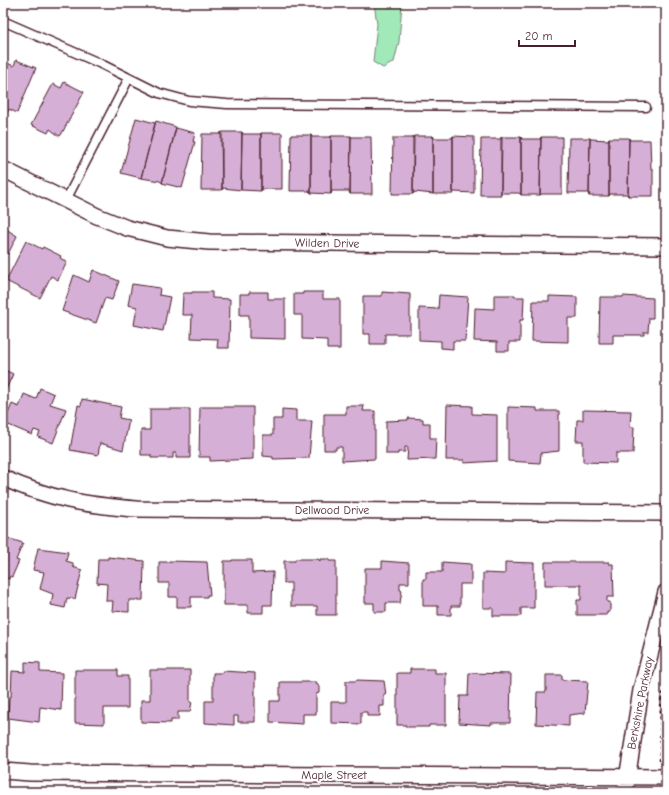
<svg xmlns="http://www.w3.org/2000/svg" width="669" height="795" viewBox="0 0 669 795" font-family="'Comic Neue',sans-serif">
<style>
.green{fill:#a1e9b8;stroke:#768472}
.building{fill:#d6afd6;stroke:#4a1f2b}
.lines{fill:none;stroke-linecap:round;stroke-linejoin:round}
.service-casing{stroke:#4a1f2b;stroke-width:11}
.minor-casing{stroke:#4a1f2b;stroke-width:18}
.path{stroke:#4a1f2b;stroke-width:2.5;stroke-dasharray:3 3;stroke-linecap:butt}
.service{stroke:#fff;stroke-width:8}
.minor{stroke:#fff;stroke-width:15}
.labels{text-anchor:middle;stroke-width:4;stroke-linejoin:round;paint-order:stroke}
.street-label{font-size:12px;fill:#4a1f2b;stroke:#fff}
</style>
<rect width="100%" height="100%" fill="#fff"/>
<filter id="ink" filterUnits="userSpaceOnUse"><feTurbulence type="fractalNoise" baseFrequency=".025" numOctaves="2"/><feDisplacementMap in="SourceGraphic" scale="8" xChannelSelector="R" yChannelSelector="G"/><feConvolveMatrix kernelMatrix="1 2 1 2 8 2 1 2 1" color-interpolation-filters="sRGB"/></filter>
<g filter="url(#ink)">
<path class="green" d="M 374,3 L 402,3 L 399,42 L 394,62 L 383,68 L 373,62 L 377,24 Z"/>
<path class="building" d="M 16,60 L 36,68 L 17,113 L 9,109 L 7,113 L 3,111 L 3,67 L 5,62 L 14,66 Z
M 64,82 L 84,92 L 61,135 L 59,136 L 50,129 L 48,133 L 31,125 L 53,84 L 61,88 Z
M 136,118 L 155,123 L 141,178 L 121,173 Z
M 156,121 L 176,127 L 162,183 L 160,181 L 141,178 Z
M 176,128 L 195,133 L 193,142 L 195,142 L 182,188 L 162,183 Z
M 221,132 L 222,190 L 201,190 L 202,134 L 221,134 Z
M 222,132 L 242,132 L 241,190 L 223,188 L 222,190 Z
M 242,132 L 243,134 L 260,134 L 261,133 L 261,191 L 241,190 Z
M 261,133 L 282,133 L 282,189 L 263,189 L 261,191 Z
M 291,135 L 311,135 L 311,193 L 309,191 L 290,191 Z
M 311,135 L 312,137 L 330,137 L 331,136 L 331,194 L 311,193 Z
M 331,136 L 351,136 L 350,194 L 349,191 L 332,191 L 331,194 Z
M 351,136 L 352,137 L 371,137 L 372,194 L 350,194 Z
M 413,136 L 413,194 L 392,194 L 393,138 L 413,138 Z
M 414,136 L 433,136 L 433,194 L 415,192 L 413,194 Z
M 433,136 L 434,138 L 452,138 L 453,136 L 453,194 L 433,194 Z
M 453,136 L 474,137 L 474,193 L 454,192 L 453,194 Z
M 501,137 L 501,195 L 480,195 L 481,139 L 501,139 Z
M 502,137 L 521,137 L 521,195 L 519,193 L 503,193 L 501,195 Z
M 521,137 L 522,139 L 540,139 L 541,137 L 540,195 L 521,195 Z
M 541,137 L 562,137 L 562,194 L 542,194 L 540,195 Z
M 569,138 L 590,138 L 589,196 L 588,193 L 568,193 Z
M 590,138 L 591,139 L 608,140 L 609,138 L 609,196 L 589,196 Z
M 609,138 L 629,138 L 628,196 L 627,194 L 610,194 L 609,196 Z
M 629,138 L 630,140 L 650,140 L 651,169 L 653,169 L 653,196 L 628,196 Z
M 3,227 L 17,236 L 8,254 L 3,251 Z
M 26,241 L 42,249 L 43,247 L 61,256 L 60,258 L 67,262 L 58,280 L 51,276 L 40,298 L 6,281 Z
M 93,270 L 119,281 L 112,300 L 105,298 L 96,323 L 62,311 L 74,275 L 89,282 Z
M 132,284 L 160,288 L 159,295 L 170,297 L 163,331 L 134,325 L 137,307 L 128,305 Z
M 192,292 L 212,292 L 212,298 L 230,299 L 229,348 L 217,348 L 218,339 L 191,338 L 192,315 L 182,315 L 183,293 L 192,293 Z
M 249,292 L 268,292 L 268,299 L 285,299 L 285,339 L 249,338 L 249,315 L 240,315 L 240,294 L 249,294 Z
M 303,292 L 323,292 L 323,299 L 340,299 L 340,349 L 327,349 L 327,340 L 302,339 L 302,315 L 294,315 L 294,294 L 303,294 Z
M 382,292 L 410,294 L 410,334 L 385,334 L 385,344 L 370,344 L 370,334 L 363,334 L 363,296 L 382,296 Z
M 439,295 L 468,297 L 465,341 L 453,341 L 453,349 L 441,348 L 441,341 L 419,340 L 419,308 L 438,309 Z
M 494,295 L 515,295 L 515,297 L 524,297 L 523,320 L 520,320 L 520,342 L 509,342 L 509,351 L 497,351 L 497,342 L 474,341 L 475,308 L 494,309 Z
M 549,296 L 577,297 L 577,318 L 568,318 L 568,342 L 532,341 L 533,301 L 549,301 Z
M 623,296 L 653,298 L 653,318 L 649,318 L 648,332 L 644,332 L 644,335 L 613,335 L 613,343 L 599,343 L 600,297 L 623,297 Z
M 3,369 L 13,374 L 3,396 Z
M 40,388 L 54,394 L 50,404 L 66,409 L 53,443 L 38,437 L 40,432 L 34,430 L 32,435 L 4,423 L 12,404 L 19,407 L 24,394 L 36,399 Z
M 82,399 L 121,407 L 119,418 L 129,420 L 123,450 L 100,443 L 98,455 L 70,450 L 78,405 L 81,406 Z
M 447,405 L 472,406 L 472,414 L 497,415 L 497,461 L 464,463 L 464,460 L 446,460 Z
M 346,406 L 364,406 L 363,411 L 375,411 L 375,459 L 342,461 L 342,447 L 336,447 L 336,450 L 324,450 L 324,414 L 346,414 Z
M 200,407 L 253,407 L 253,459 L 210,461 L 210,457 L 199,457 Z
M 508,407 L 537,408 L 537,411 L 559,411 L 559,451 L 541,453 L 540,463 L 508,461 Z
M 150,409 L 190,409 L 190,458 L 176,458 L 176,453 L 173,453 L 173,458 L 151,458 L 151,455 L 141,455 L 141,430 L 150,430 Z
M 282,409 L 296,410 L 296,421 L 312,421 L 309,458 L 273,459 L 273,457 L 263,456 L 263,435 L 273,435 L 273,419 L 282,419 Z
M 583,410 L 631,411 L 630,427 L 634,427 L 633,453 L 616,453 L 616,463 L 583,462 L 583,441 L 576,441 L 577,420 L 583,420 Z
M 408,418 L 423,419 L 423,423 L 430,423 L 430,438 L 436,438 L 435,459 L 407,460 L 408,447 L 405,447 L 405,452 L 398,452 L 398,454 L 386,454 L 386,421 L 408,420 Z
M 3,534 L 8,536 L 7,538 L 23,543 L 16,560 L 19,561 L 12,577 L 10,576 L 9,579 L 3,577 Z
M 38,548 L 68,552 L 66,561 L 73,563 L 73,567 L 82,570 L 75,599 L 67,598 L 65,608 L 51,605 L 53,594 L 40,589 L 44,572 L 33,570 Z
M 108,557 L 144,561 L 143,600 L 129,600 L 129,612 L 112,611 L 113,601 L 106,601 L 107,584 L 97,583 L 98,559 L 108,559 Z
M 295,559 L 318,559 L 320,561 L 320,559 L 329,559 L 329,561 L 336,561 L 336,615 L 317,615 L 317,606 L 291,606 L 291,583 L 284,583 L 284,561 L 295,561 Z
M 232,560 L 252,560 L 252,573 L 273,572 L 272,605 L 263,605 L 263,613 L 248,613 L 248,605 L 224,605 L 224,561 L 232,561 Z
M 169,561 L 207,562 L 210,595 L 207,595 L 207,597 L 191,597 L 191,607 L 177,607 L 177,597 L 169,597 L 169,583 L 159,583 L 159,562 L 169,562 Z
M 382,561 L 409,563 L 409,583 L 400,583 L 400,590 L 402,590 L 400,603 L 386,603 L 386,612 L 374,612 L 374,603 L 365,603 L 365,568 L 382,568 Z
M 442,562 L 471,564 L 471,584 L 460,584 L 460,606 L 451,606 L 451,615 L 438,615 L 438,606 L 423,606 L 423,579 L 426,579 L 426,572 L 442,572 Z
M 505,562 L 534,563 L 534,608 L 521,608 L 521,616 L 493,616 L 493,608 L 483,608 L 483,573 L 505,574 Z
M 545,562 L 609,562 L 609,564 L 613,564 L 614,597 L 607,597 L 607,602 L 610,602 L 610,612 L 607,612 L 607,615 L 577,615 L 577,600 L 581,600 L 581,585 L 545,585 Z
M 25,662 L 40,663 L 40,672 L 62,673 L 61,710 L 40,707 L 39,722 L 8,718 L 9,697 L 11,697 L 12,671 L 25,672 Z
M 410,669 L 435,669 L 435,673 L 446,673 L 446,725 L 429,725 L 429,727 L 406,727 L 406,725 L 397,725 L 397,673 L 410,673 Z
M 75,670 L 118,670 L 118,676 L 128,676 L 128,708 L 104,708 L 104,724 L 75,723 Z
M 150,670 L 190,670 L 190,702 L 192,702 L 190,712 L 178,712 L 178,720 L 171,720 L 171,723 L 141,722 L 141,700 L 150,700 Z
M 223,671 L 255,673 L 255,722 L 238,722 L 238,716 L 234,716 L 234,725 L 205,723 L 205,701 L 213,701 L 213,673 L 223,673 Z
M 469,673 L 511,674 L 510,723 L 491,723 L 491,725 L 459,723 L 460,696 L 468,696 Z
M 546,675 L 562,675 L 562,680 L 588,681 L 585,713 L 569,715 L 569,726 L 536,724 L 537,692 L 546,692 Z
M 356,680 L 384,681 L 386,695 L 384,695 L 384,706 L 380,706 L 380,716 L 367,716 L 367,712 L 361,712 L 361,724 L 331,723 L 331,702 L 346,702 L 346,681 L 356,681 Z
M 280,682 L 316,682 L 319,687 L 319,693 L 316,694 L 316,714 L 303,714 L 303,724 L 270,722 L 270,701 L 280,701 Z"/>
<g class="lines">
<defs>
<path id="service" d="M 3,21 L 99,63 L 129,78
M 66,200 L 129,78 L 159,93 L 189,101 L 227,104 L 646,107"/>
<path id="minor" d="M 3,169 L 97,216 L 127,228 L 167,238 L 209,242 L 666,246
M 3,478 C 50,499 85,505 136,509 L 666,513
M 3,771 L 30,773 L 666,777
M 625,792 L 641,690 L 666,592"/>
</defs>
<use href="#service" class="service-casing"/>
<use href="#minor" class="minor-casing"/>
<path class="path" d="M 660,761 L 661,701 L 666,682"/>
<use href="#service" class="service"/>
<use href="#minor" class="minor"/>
</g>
</g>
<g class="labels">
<g class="street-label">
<text transform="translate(327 243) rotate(1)" y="4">Wilden Drive</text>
<text x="332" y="514">Dellwood Drive</text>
<text transform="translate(640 703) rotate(-79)" y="4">Berkshire Parkway</text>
<text x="334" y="779">Maple Street</text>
</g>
</g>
<rect width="669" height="795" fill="none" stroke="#fff" stroke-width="16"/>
<rect x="8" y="8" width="653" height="779" fill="none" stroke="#4a1f2b" stroke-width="1.5" filter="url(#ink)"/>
<path d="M519 40v6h56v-6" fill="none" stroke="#4a1f2b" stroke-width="2"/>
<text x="525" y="40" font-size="12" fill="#4a1f2b" stroke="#ffffff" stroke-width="3" paint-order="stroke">20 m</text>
</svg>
